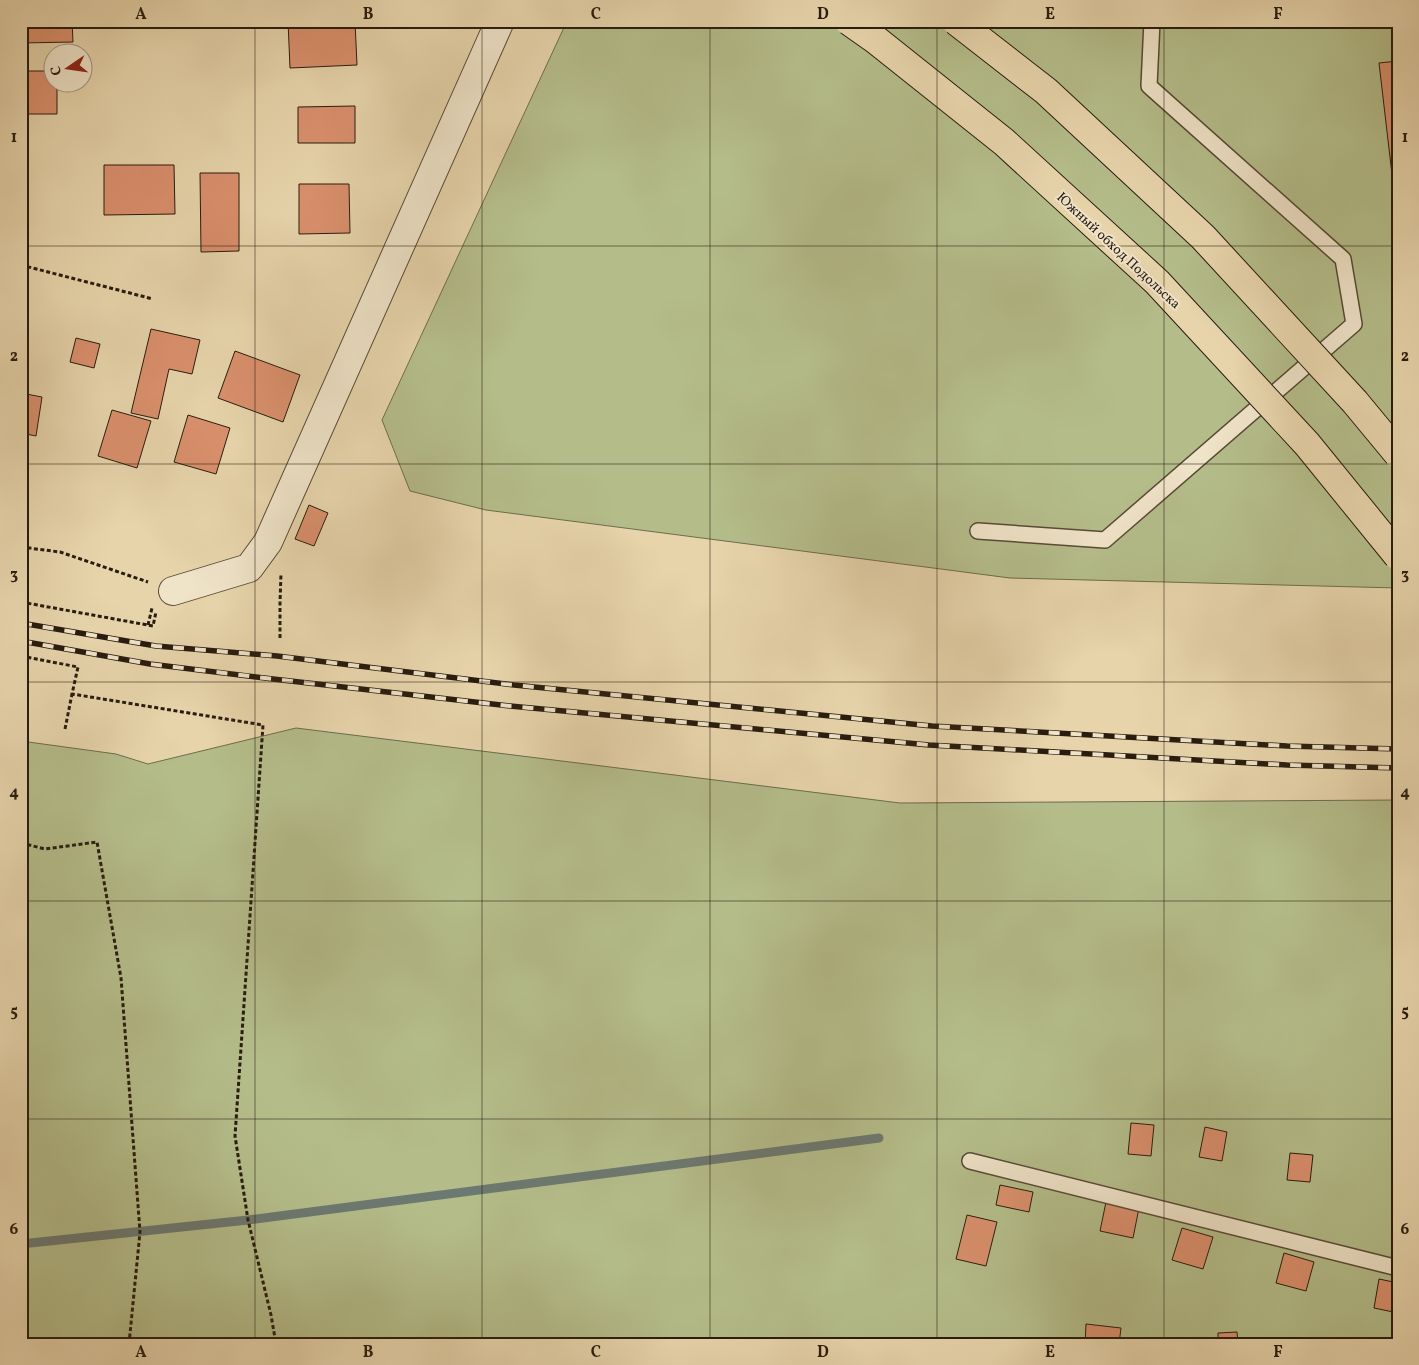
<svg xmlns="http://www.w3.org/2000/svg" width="1419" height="1365" viewBox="0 0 1419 1365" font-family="Vollkorn,serif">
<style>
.green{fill:#b4bd8a;stroke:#6e6c4c}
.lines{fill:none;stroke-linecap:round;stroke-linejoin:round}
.stream{stroke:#6c7971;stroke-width:9}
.building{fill:#da906d;stroke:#281c0f}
.lane-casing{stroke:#584a36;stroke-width:18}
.street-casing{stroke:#584a36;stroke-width:30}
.path{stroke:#281c0f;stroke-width:3;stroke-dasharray:4 2.5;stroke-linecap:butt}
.lane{stroke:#efe3c8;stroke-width:15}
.street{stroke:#efe3c8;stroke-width:28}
.rail-casing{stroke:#281c0f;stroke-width:5.5}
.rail{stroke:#efe3c8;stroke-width:4;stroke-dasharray:11;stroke-linecap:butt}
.primary-bridge-casing{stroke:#281c0f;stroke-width:30;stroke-linecap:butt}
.primary-bridge{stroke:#e7d4ab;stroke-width:28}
.grid{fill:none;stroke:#281c0f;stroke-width:1;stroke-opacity:0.55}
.labels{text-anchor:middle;stroke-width:4;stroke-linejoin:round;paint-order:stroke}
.street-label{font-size:14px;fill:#281c0f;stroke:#efe3c8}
.neatline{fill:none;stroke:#281c0f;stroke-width:2}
.grid-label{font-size:16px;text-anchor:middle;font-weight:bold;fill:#281c0f}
</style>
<rect width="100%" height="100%" fill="#e7d4ab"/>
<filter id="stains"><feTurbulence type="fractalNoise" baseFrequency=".004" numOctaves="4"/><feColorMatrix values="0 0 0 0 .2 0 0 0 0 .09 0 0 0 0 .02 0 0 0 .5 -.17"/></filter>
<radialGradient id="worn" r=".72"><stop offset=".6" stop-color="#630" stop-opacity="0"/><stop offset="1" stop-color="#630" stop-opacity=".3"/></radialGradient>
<path class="green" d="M 567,21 L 1398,21 L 1398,588 L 1010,578 L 486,510 L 410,491 L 382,420 Z
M 296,728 L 900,803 L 1398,800 L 1398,1344 L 21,1344 L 21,741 L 116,754 L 148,764 Z"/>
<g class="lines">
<path class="stream" d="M 21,1244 L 248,1220 L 879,1138"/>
</g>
<path class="building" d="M 21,21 L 72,21 L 73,42 L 21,43 Z
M 288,21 L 355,21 L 357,65 L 290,68 Z
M 1398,61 L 1398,182 L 1393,183 L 1379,63 Z
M 21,67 L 24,67 L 24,71 L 52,71 L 52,82 L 57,82 L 57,114 L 21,114 Z
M 355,106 L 355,143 L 298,143 L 298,107 Z
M 104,165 L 174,165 L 175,214 L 104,215 Z
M 200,173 L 239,173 L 239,251 L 201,252 Z
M 299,184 L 349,184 L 350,233 L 299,234 Z
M 151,329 L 200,340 L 192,374 L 169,369 L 158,419 L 131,413 Z
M 76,338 L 100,344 L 94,368 L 70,362 Z
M 235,351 L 300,375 L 283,422 L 218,398 Z
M 21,393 L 42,397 L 36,436 L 21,433 Z
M 112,410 L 151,421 L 137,468 L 98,456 Z
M 188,415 L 230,428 L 216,474 L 174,462 Z
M 309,505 L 328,513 L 314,546 L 295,539 Z
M 1131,1123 L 1154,1125 L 1151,1156 L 1128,1154 Z
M 1205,1127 L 1227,1132 L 1222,1161 L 1199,1157 Z
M 1290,1153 L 1313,1155 L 1310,1182 L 1287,1180 Z
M 1000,1185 L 1033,1192 L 1029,1212 L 996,1205 Z
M 1106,1202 L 1139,1208 L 1133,1238 L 1100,1231 Z
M 967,1215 L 997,1222 L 986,1266 L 956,1259 Z
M 1182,1228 L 1213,1237 L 1203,1269 L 1172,1260 Z
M 1284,1253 L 1314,1262 L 1306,1291 L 1276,1283 Z
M 1379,1279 L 1398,1283 L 1398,1313 L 1374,1308 Z
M 1086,1324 L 1121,1328 L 1119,1344 L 1085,1344 Z
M 1237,1332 L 1238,1344 L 1218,1344 L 1218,1333 Z"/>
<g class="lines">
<defs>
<path id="lane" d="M 978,531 L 1105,540 L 1354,324 L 1343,259 L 1149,86 L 1152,21
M 970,1161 L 1398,1268"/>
<path id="street" d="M 173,591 L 249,568 L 268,542 L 500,21"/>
</defs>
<use href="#lane" class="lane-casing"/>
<use href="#street" class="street-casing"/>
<path class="path" d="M 21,265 L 153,299
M 21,547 L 60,552 L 148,582
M 21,602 L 153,626 L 156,612
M 148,625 L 152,608
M 280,638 L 280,603 L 281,573
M 21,656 L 78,667 L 72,694 L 263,725 L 235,1136 L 248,1220 L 271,1315 L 276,1344
M 65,729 L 72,694
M 21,843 L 45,849 L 97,842 L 121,978 L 140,1232 L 129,1344"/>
<use href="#lane" class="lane"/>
<use href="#street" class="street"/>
<defs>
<path id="rail" d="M 21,623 L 156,646 L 277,656 L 514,685 L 932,726 L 1287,746 L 1398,749
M 21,641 L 150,664 L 273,679 L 510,706 L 929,745 L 1287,765 L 1398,768"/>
</defs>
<use href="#rail" class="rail-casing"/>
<use href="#rail" class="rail"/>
<defs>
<path id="primary-bridge" d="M 849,21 L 876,40 L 1004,142 L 1157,282 L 1307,444 L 1398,556
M 956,21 L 1046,91 L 1203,237 L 1355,402 L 1398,454"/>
</defs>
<use href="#primary-bridge" class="primary-bridge-casing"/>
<use href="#primary-bridge" class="primary-bridge"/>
</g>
<path class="grid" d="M 255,21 L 255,1344M 482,21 L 482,1344M 710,21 L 710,1344M 937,21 L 937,1344M 1164,21 L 1164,1344M 21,246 L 1398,246M 21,464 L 1398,464M 21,682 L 1398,682M 21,901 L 1398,901M 21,1119 L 1398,1119"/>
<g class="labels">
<g class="street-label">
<text transform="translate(1119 250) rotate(43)" y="5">Южный обход Подольска</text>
</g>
</g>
<rect width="1419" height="1365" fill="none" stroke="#e7d4ab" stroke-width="55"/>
<g transform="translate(68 68) rotate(257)"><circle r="24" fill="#efe3c8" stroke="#9f937e"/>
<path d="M0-4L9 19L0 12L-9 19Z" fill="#8f2418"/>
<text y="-8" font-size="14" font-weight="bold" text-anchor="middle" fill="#281c0f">С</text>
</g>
<rect x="28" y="28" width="1364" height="1310" class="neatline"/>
<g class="grid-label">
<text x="141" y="19">A</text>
<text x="368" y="19">B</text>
<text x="596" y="19">C</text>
<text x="823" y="19">D</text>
<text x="1050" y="19">E</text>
<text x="1278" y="19">F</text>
<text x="14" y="142">1</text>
<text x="1405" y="142">1</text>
<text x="14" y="361">2</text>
<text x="1405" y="361">2</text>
<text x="14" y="579">3</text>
<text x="1405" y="579">3</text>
<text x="14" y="797">4</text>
<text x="1405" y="797">4</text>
<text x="14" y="1016">5</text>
<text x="1405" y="1016">5</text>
<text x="14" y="1234">6</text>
<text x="1405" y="1234">6</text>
<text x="141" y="1357">A</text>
<text x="368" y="1357">B</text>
<text x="596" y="1357">C</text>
<text x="823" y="1357">D</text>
<text x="1050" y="1357">E</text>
<text x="1278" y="1357">F</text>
</g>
<rect width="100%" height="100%" filter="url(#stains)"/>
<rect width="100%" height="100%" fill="url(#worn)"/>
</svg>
